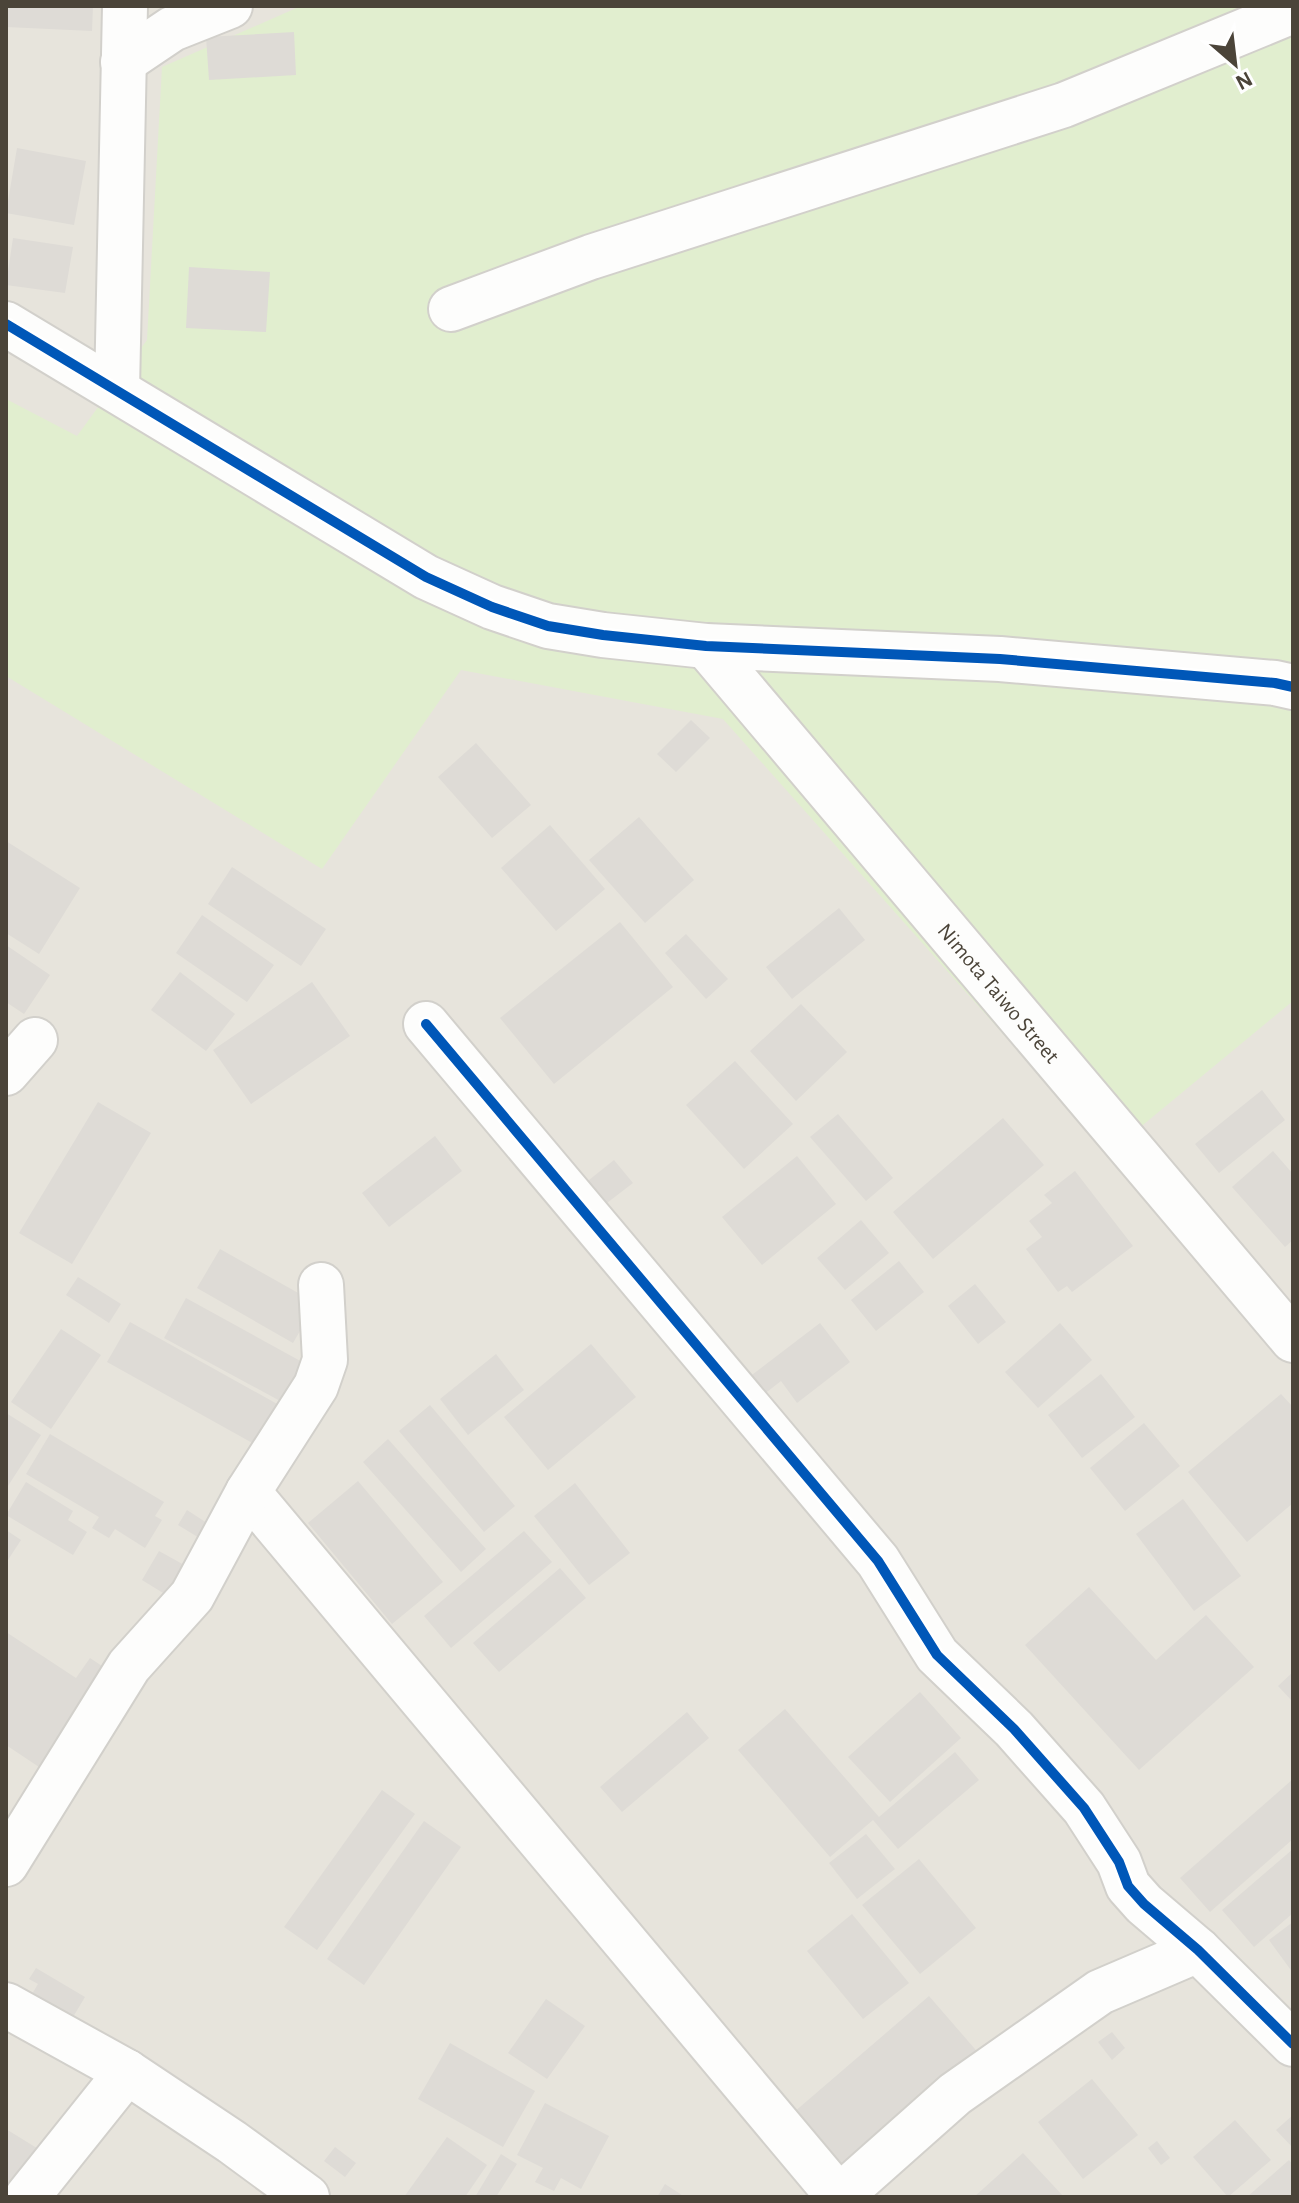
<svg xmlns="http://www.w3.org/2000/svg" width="1299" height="2203" viewBox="0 0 1299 2203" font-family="'Alegreya Sans',sans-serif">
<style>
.residential{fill:#e7e4dc}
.green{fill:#e1eecf}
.building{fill:#dedbd6}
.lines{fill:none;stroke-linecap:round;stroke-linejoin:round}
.minor-casing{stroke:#d2d0cb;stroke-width:48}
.minor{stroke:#fdfdfc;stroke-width:44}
.cycleway-casing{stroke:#fff;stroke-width:15}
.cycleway{stroke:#0057b8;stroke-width:10}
.labels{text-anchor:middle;stroke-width:6;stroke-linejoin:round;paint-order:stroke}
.street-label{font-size:22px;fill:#4b4439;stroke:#fff}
</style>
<rect width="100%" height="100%" fill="#f4f2ee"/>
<path class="residential" d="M 6,6 L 1293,6 L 1293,2197 L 6,2197 Z"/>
<path class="green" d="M 301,6 L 1293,6 L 1293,1001 L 1109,1153 L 723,719 L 461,670 L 322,869 L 6,676 L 6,399 L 77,436 L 147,340 L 162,67 Z"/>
<path class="building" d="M 6,6 L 93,6 L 92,31 L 6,27 Z
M 294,32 L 296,75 L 209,80 L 206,37 Z
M 17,148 L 86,161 L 74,225 L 6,213 Z
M 13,238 L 73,247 L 65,293 L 6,285 Z
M 189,267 L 270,272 L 266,332 L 186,328 Z
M 691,720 L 710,738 L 676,772 L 657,754 Z
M 476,743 L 531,805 L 492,838 L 438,777 Z
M 639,817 L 694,880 L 645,923 L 589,860 Z
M 550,825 L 605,889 L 556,931 L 501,868 Z
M 6,841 L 80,888 L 39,954 L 6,933 Z
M 232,867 L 326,929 L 301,966 L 208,904 Z
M 839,908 L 865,940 L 792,999 L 766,967 Z
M 202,915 L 274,965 L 247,1002 L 176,953 Z
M 620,922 L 673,987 L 554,1084 L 500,1018 Z
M 686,934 L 728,979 L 706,999 L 665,953 Z
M 6,945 L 50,975 L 24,1014 L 6,1002 Z
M 180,972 L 235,1014 L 206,1051 L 151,1010 Z
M 312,982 L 350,1036 L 251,1104 L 213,1050 Z
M 801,1004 L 847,1052 L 796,1101 L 750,1051 Z
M 735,1061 L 793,1124 L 744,1169 L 686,1105 Z
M 1262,1090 L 1285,1120 L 1219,1173 L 1195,1144 Z
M 98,1102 L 151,1133 L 72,1264 L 19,1233 Z
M 838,1114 L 893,1178 L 866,1201 L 810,1137 Z
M 1003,1118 L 1044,1165 L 933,1259 L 893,1212 Z
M 435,1136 L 462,1171 L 389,1227 L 362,1193 Z
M 1273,1151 L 1293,1174 L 1293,1240 L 1285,1247 L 1232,1187 Z
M 797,1156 L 836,1204 L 762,1265 L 722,1217 Z
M 614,1160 L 633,1183 L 603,1206 L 584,1184 Z
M 1075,1171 L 1133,1246 L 1072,1292 L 1067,1286 L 1058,1292 L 1026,1249 L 1042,1237 L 1029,1221 L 1052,1203 L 1044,1195 Z
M 861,1220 L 889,1253 L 845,1290 L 817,1258 Z
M 220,1249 L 316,1303 L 293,1343 L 197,1288 Z
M 899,1261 L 924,1292 L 876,1331 L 851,1300 Z
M 78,1277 L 121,1304 L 109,1323 L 66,1295 Z
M 975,1284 L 1006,1322 L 978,1344 L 948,1306 Z
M 186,1298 L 304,1363 L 282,1402 L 164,1338 Z
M 130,1322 L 279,1405 L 256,1445 L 107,1362 Z
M 820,1323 L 850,1362 L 797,1403 L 781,1381 L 758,1399 L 744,1381 Z
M 1060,1323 L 1092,1360 L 1038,1408 L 1005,1372 Z
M 61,1329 L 101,1355 L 51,1429 L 11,1402 Z
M 591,1344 L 636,1397 L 548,1470 L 504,1417 Z
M 496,1354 L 524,1390 L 468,1435 L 440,1399 Z
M 1101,1374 L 1135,1417 L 1082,1458 L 1048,1415 Z
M 1281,1394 L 1293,1407 L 1293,1503 L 1247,1542 L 1188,1472 Z
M 430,1405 L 515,1506 L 484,1532 L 399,1431 Z
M 6,1413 L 41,1435 L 6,1489 Z
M 1144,1423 L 1180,1466 L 1125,1511 L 1090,1468 Z
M 50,1434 L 164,1502 L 155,1516 L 162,1520 L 145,1548 L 115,1529 L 109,1538 L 92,1528 L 99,1517 L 26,1474 Z
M 388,1439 L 486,1549 L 461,1572 L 363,1462 Z
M 358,1481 L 443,1582 L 392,1624 L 308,1523 Z
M 26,1482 L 73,1511 L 68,1520 L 87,1532 L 73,1555 L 6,1515 Z
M 575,1483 L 630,1553 L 589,1585 L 534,1516 Z
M 1183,1499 L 1241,1576 L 1194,1611 L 1136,1534 Z
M 187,1510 L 210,1525 L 201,1539 L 178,1525 Z
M 6,1530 L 21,1540 L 6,1563 Z
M 524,1531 L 552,1562 L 451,1648 L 424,1616 Z
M 159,1551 L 186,1566 L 168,1596 L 142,1580 Z
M 560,1568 L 586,1598 L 499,1672 L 473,1643 Z
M 1089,1587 L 1156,1660 L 1206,1615 L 1254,1667 L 1139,1770 L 1025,1645 Z
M 6,1632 L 76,1678 L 90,1658 L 114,1674 L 48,1773 L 6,1745 Z
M 1293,1672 L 1293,1702 L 1278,1686 Z
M 920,1692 L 961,1738 L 890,1802 L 848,1757 Z
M 785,1709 L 879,1817 L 955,1752 L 979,1780 L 898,1849 L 873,1820 L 830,1857 L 738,1750 Z
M 687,1712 L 709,1738 L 622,1812 L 600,1787 Z
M 1293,1779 L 1293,1839 L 1210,1912 L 1180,1878 Z
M 382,1790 L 415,1814 L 317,1950 L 284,1927 Z
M 424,1821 L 461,1847 L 364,1985 L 327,1959 Z
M 866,1834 L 895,1869 L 857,1899 L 829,1863 Z
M 1293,1849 L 1293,1913 L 1254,1947 L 1222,1910 Z
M 919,1859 L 976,1928 L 920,1974 L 862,1905 Z
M 852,1914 L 909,1983 L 863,2019 L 807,1951 Z
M 1293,1922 L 1293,1973 L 1269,1940 Z
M 36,1968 L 85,1997 L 70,2022 L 29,1999 L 38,1984 L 29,1979 Z
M 929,1996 L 981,2056 L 845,2173 L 793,2113 Z
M 546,1999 L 585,2026 L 547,2079 L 508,2053 Z
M 1112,2032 L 1125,2048 L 1112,2060 L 1098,2042 Z
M 450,2043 L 535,2091 L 503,2147 L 418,2099 Z
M 1092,2079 L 1138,2135 L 1083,2179 L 1038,2122 Z
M 545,2103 L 609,2136 L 581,2189 L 561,2178 L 554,2191 L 535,2182 L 543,2168 L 517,2155 Z
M 1293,2115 L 1293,2148 L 1276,2130 Z
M 1235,2120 L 1271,2160 L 1228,2197 L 1193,2157 Z
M 6,2129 L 40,2150 L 6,2197 Z
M 447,2137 L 487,2165 L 465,2197 L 404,2197 Z
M 1157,2141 L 1170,2158 L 1161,2165 L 1148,2148 Z
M 335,2147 L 356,2163 L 345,2177 L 324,2161 Z
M 1023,2153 L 1064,2197 L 974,2197 Z
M 501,2154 L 517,2164 L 496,2197 L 475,2197 Z
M 1289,2160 L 1293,2165 L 1293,2197 L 1247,2197 Z
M 665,2184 L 685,2197 L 657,2197 Z"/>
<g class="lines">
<defs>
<g id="minor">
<path d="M 123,62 L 172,29 L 230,6"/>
<path d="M 451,309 L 591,257 L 1064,105 L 1293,11"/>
<path d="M 6,324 L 426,577 L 492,607 L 548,626 L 603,635 L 706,646 L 1000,659 L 1275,683 L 1293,687"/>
<path d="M 117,390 L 125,6"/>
<path id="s1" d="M 706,646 L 1293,1340"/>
<path d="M 426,1024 L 878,1561 L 937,1655 L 1014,1729 L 1084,1808 L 1119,1862 L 1128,1886 L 1144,1904 L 1198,1950 L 1293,2044"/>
<path d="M 6,1073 L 35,1040"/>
<path d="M 248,1492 L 839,2197"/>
<path d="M 6,1864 L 129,1666 L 192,1596 L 248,1492 L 316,1386 L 325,1360 L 321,1285"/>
<path d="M 6,2005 L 127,2072 L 232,2142 L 307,2197"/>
<path d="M 27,2197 L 127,2072"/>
<path d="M 839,2197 L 955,2094 L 1100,1992 L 1198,1950"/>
</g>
</defs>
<use href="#minor" class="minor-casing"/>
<use href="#minor" class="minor"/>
<defs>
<path id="cycleway" d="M 6,324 L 426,577 L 492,607 L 548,626 L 603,635 L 706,646 L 1000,659 L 1275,683 L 1293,687
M 426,1024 L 878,1561 L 937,1655 L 1014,1729 L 1084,1808 L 1119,1862 L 1128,1886 L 1144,1904 L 1198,1950 L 1293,2044"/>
</defs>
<use href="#cycleway" class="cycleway-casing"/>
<use href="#cycleway" class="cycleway"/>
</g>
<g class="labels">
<g class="street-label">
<text dy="8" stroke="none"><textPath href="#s1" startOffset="454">Nimota Taiwo Street</textPath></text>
</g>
</g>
<rect width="1299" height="2203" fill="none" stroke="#4b4439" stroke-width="16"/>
<g transform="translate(1235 64) rotate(152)" stroke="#ffffff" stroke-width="6" paint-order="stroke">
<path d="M0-6L14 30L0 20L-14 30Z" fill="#4b4439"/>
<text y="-12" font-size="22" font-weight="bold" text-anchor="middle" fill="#4b4439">N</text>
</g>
</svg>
